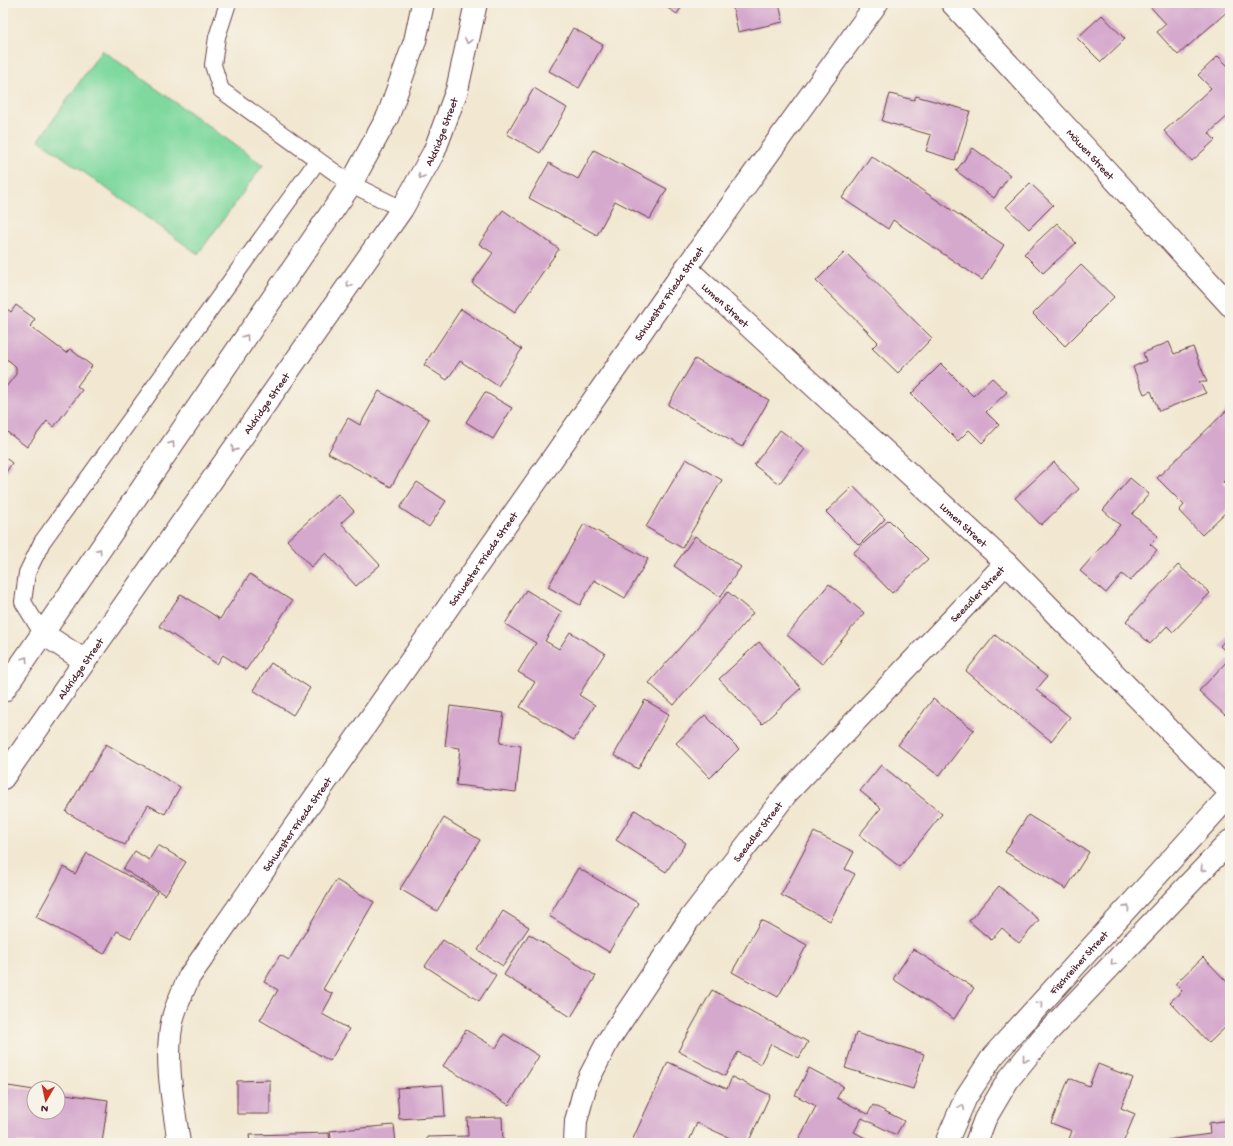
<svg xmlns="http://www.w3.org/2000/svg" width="1233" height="1146" viewBox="0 0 1233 1146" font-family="'Gochi Hand',sans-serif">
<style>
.green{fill:#7fd99f;stroke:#647c65}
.building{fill:#d5a8cd}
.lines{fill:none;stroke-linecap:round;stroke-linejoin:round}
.service-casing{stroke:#633d44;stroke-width:18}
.minor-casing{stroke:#633d44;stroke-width:24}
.tertiary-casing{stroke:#633d44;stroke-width:24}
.service{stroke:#fff;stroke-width:16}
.minor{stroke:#fff;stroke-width:22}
.tertiary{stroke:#fff;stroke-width:22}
.oneway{stroke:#ae9aa0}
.labels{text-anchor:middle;stroke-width:3.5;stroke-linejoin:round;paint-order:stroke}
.street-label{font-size:11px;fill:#4a1f2b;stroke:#f7f3e8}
</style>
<rect width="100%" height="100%" fill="#f7f3e8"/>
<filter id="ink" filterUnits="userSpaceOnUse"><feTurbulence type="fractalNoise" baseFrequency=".025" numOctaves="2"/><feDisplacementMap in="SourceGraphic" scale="8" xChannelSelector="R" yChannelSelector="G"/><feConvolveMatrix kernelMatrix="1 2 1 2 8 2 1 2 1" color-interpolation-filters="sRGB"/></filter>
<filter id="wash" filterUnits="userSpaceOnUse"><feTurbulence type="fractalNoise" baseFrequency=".012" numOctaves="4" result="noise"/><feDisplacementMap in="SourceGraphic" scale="16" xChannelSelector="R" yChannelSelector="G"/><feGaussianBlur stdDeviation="0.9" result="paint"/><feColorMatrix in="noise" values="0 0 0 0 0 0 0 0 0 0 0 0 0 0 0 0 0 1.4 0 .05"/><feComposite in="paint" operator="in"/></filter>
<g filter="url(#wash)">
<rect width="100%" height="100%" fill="#f2e8d2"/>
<path class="green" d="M 102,50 L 263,165 L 198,254 L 39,140 Z"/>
<g id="blocks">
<path class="building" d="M 660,3 L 684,3 L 677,14 Z
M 732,3 L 779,3 L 783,22 L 738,32 Z
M 1147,3 L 1230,3 L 1230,9 L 1178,55 L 1157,32 L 1166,24 Z
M 1102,15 L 1125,39 L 1101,62 L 1077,38 Z
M 573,28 L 603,45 L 579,88 L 549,71 Z
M 1218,56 L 1230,68 L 1230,114 L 1209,133 L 1215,140 L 1192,161 L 1164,131 L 1211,88 L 1198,75 Z
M 534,88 L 567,108 L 540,153 L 507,134 Z
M 890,94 L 914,100 L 916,96 L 970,111 L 955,160 L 926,151 L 931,135 L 882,121 Z
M 973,148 L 1010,175 L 994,198 L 956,171 Z
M 594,150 L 667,189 L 650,219 L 615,201 L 597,235 L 529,198 L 549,163 L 578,179 Z
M 871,156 L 1004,245 L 982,280 L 893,220 L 888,229 L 842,198 Z
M 1030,183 L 1053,205 L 1029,229 L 1006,207 Z
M 503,210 L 559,249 L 515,312 L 472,283 L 493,253 L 479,244 Z
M 1057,223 L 1076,243 L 1043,273 L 1024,254 Z
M 845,252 L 932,338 L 898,373 L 872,348 L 878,342 L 816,281 Z
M 1081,265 L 1114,297 L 1065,346 L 1033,314 Z
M 16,305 L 35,319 L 30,326 L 66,353 L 70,349 L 92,366 L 77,386 L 82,390 L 54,427 L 47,421 L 27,447 L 3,429 L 3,391 L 16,374 L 16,367 L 12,363 L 8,360 L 3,359 L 3,306 L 11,312 Z
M 461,309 L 522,349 L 498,386 L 460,361 L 447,380 L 424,365 Z
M 1169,342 L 1174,354 L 1193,347 L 1207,382 L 1199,382 L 1206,393 L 1159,411 L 1151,391 L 1144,394 L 1133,367 L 1146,361 L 1143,353 Z
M 695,359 L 769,400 L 742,447 L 668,405 Z
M 941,364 L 973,396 L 992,378 L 1007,392 L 986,412 L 999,425 L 982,443 L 969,430 L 958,441 L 911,394 Z
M 379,391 L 429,419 L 391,487 L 328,453 L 348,418 L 360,425 Z
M 485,392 L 512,408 L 493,439 L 466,422 Z
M 1229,408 L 1230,409 L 1230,475 L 1223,482 L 1230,488 L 1230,508 L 1202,535 L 1179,511 L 1184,505 L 1157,478 Z
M 780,430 L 805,449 L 779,484 L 754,465 Z
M 3,456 L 12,463 L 3,477 Z
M 686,459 L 722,480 L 682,548 L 646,527 Z
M 1054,462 L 1079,489 L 1041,525 L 1015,498 Z
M 1130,478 L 1149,494 L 1132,514 L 1158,536 L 1150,544 L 1157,550 L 1130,581 L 1122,574 L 1106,593 L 1080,571 L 1120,525 L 1103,510 Z
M 417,482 L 446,501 L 429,527 L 400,508 Z
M 853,486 L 885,519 L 859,545 L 826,512 Z
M 338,494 L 354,511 L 341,523 L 380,565 L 356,586 L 326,553 L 311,567 L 287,540 Z
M 889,520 L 928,559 L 892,593 L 853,553 Z
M 584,524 L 648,559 L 625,598 L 594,580 L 580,605 L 548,587 Z
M 695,536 L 741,567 L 720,597 L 674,566 Z
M 1178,565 L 1210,593 L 1173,632 L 1167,626 L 1150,644 L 1126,621 Z
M 250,574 L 292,601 L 246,670 L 223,655 L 217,664 L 159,626 L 181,594 L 220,619 Z
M 829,584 L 864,613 L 822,664 L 787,635 Z
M 526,590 L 562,612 L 545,641 L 559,649 L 570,632 L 605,653 L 579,695 L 595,705 L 574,740 L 520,707 L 535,682 L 518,672 L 536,643 L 505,624 Z
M 728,592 L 753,613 L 674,705 L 649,683 Z
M 1230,634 L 1230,655 L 1220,646 Z
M 995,635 L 1047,677 L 1036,690 L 1070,717 L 1051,741 L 966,671 Z
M 759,642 L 801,688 L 762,724 L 719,679 Z
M 1230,658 L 1230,710 L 1225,715 L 1199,691 Z
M 271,663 L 310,688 L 293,715 L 253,690 Z
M 933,699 L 974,730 L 939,776 L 898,745 Z
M 645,700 L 669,714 L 638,769 L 614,755 Z
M 450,706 L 504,713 L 500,743 L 521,746 L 516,792 L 456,785 L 460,748 L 445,746 Z
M 705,715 L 739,749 L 710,778 L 676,743 Z
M 106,744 L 180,787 L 165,814 L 148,805 L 125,845 L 66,812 L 89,771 L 90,772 Z
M 881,765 L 942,814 L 900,867 L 859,835 L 881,808 L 860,791 Z
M 635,810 L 686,843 L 666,872 L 616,840 Z
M 1028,815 L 1089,852 L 1066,889 L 1005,852 Z
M 444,818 L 480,840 L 437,911 L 400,889 Z
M 814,832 L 854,852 L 845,869 L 855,874 L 830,921 L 781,895 Z
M 158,845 L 186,862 L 165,895 L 123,869 L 135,851 L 149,860 Z
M 87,853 L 157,892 L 131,938 L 117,931 L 104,954 L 36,917 L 64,867 L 75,874 Z
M 578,868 L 638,903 L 609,952 L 549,916 Z
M 336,880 L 374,902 L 323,989 L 333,994 L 322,1014 L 349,1029 L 330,1061 L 260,1020 L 278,990 L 264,982 L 280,955 L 289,960 Z
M 999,886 L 1039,920 L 1019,943 L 1002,928 L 991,940 L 969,921 Z
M 503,911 L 529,927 L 503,966 L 478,950 Z
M 761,920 L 807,945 L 778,997 L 732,972 Z
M 529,934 L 596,976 L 571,1017 L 504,975 Z
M 443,940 L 496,975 L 479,1001 L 425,966 Z
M 913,949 L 974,988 L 954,1019 L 893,979 Z
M 1203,957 L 1230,985 L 1230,1023 L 1209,1043 L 1170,1002 L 1182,991 L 1175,984 Z
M 712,990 L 808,1042 L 799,1058 L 771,1044 L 760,1064 L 738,1052 L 725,1076 L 678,1051 Z
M 466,1030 L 496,1048 L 504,1034 L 539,1056 L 509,1105 L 443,1066 Z
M 856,1033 L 924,1054 L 913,1089 L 845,1068 Z
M 668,1062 L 727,1089 L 732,1077 L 770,1095 L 748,1143 L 741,1143 L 697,1123 L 688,1143 L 631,1143 Z
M 1098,1064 L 1133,1078 L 1121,1108 L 1135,1114 L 1123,1143 L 1079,1143 L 1069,1139 L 1072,1131 L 1051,1123 L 1069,1078 L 1089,1086 Z
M 809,1068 L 843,1086 L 837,1098 L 868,1114 L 873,1105 L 904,1121 L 896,1135 L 862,1118 L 854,1132 L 875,1143 L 801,1143 L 798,1141 L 816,1106 L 795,1095 Z
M 270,1080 L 270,1114 L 237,1114 L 237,1081 Z
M 443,1085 L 445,1116 L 399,1119 L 397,1088 Z
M 8,1086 L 34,1090 L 34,1112 L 58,1112 L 58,1093 L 108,1100 L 102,1143 L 3,1143 L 3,1123 Z
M 502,1117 L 503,1143 L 427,1143 L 427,1137 L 468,1136 L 467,1118 Z
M 1230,1120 L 1230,1143 L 1168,1143 L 1167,1140 L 1210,1134 L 1209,1123 Z
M 394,1125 L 396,1143 L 332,1143 L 330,1131 Z
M 329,1133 L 330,1143 L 250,1143 L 249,1135 Z"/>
</g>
</g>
<g filter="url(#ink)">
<use href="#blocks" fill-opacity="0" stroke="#633d44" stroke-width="1"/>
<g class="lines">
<defs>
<path id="service" d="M 228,3 L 217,37 L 213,65 L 221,90 L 351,184 L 402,209
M 42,633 L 23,602 L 27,573 L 42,542 L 318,160"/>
<g id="minor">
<path id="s1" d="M 952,3 L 1230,305"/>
<path id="s2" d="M 686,268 L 1006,563 L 1230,792"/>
<path id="s3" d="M 179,1143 C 173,1103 163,1053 174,1014 C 178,1001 184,989 189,977 L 686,268 L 877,3"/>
<path id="s4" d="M 575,1143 L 576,1121 L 586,1084 L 608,1041 L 688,921 L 787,793 L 1006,563"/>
</g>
<g id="tertiary">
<path d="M 42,633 L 85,661"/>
<path d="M 3,691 L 351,184 L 388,116 L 415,41 L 423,3"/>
<path id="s5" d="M 3,778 L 402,209 L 434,152 L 457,90 L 476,3"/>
<path id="s6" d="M 946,1143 L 966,1097 L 993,1056 L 1230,795"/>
<path d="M 976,1143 L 985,1119 L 1008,1080 L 1042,1038 L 1230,841"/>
</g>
</defs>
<use href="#service" class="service-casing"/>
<use href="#minor" class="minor-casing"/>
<use href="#tertiary" class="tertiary-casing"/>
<use href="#service" class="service"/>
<use href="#minor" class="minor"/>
<use href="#tertiary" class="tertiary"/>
</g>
<defs><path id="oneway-chevron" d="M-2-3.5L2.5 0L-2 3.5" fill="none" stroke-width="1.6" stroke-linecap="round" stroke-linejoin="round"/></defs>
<g class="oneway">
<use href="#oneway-chevron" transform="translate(468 41) rotate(102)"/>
<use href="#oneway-chevron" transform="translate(421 176) rotate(119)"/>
<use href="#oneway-chevron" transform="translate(349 285) rotate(125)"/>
<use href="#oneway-chevron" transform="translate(246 337) rotate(-55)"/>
<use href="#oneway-chevron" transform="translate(172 444) rotate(-55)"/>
<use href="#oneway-chevron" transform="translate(234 449) rotate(125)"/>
<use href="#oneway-chevron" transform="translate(99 551) rotate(-55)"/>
<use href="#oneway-chevron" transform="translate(25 659) rotate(-56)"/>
<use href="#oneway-chevron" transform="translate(1203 869) rotate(134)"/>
<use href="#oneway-chevron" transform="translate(1127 908) rotate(-48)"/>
<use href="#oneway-chevron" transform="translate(1113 963) rotate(134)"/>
<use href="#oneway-chevron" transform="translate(1040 1004) rotate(-48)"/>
<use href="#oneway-chevron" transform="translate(1025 1059) rotate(129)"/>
<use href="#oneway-chevron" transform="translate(962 1107) rotate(-66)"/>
</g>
</g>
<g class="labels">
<g class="street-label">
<text dy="4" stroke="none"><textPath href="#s5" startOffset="782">Aldridge Street</textPath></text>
<text dy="4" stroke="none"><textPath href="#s1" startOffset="205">Möwen Street</textPath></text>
<text dy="4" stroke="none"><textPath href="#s3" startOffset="1005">Schwester Frieda Street</textPath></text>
<text dy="4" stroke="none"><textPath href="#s2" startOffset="54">Lumen Street</textPath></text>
<text dy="4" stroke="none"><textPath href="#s5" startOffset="458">Aldridge Street</textPath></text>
<text dy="4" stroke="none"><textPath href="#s2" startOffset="378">Lumen Street</textPath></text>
<text dy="4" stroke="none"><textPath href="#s3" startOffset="681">Schwester Frieda Street</textPath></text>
<text dy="4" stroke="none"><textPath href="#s4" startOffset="690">Seeadler Street</textPath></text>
<text dy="4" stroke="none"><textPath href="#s5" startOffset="134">Aldridge Street</textPath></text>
<text dy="4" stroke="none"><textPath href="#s3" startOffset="357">Schwester Frieda Street</textPath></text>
<text dy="4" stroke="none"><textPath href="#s4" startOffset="366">Seeadler Street</textPath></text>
<text dy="4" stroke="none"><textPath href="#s6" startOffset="226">Fischreiher Street</textPath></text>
</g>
</g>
<rect width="1233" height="1146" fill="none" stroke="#f7f3e8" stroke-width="16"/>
<g transform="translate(46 1100) rotate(189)"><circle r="19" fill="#f7f3e8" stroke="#b29e9c"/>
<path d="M0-3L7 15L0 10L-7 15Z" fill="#c8321e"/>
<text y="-6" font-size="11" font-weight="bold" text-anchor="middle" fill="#4a1f2b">N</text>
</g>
</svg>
